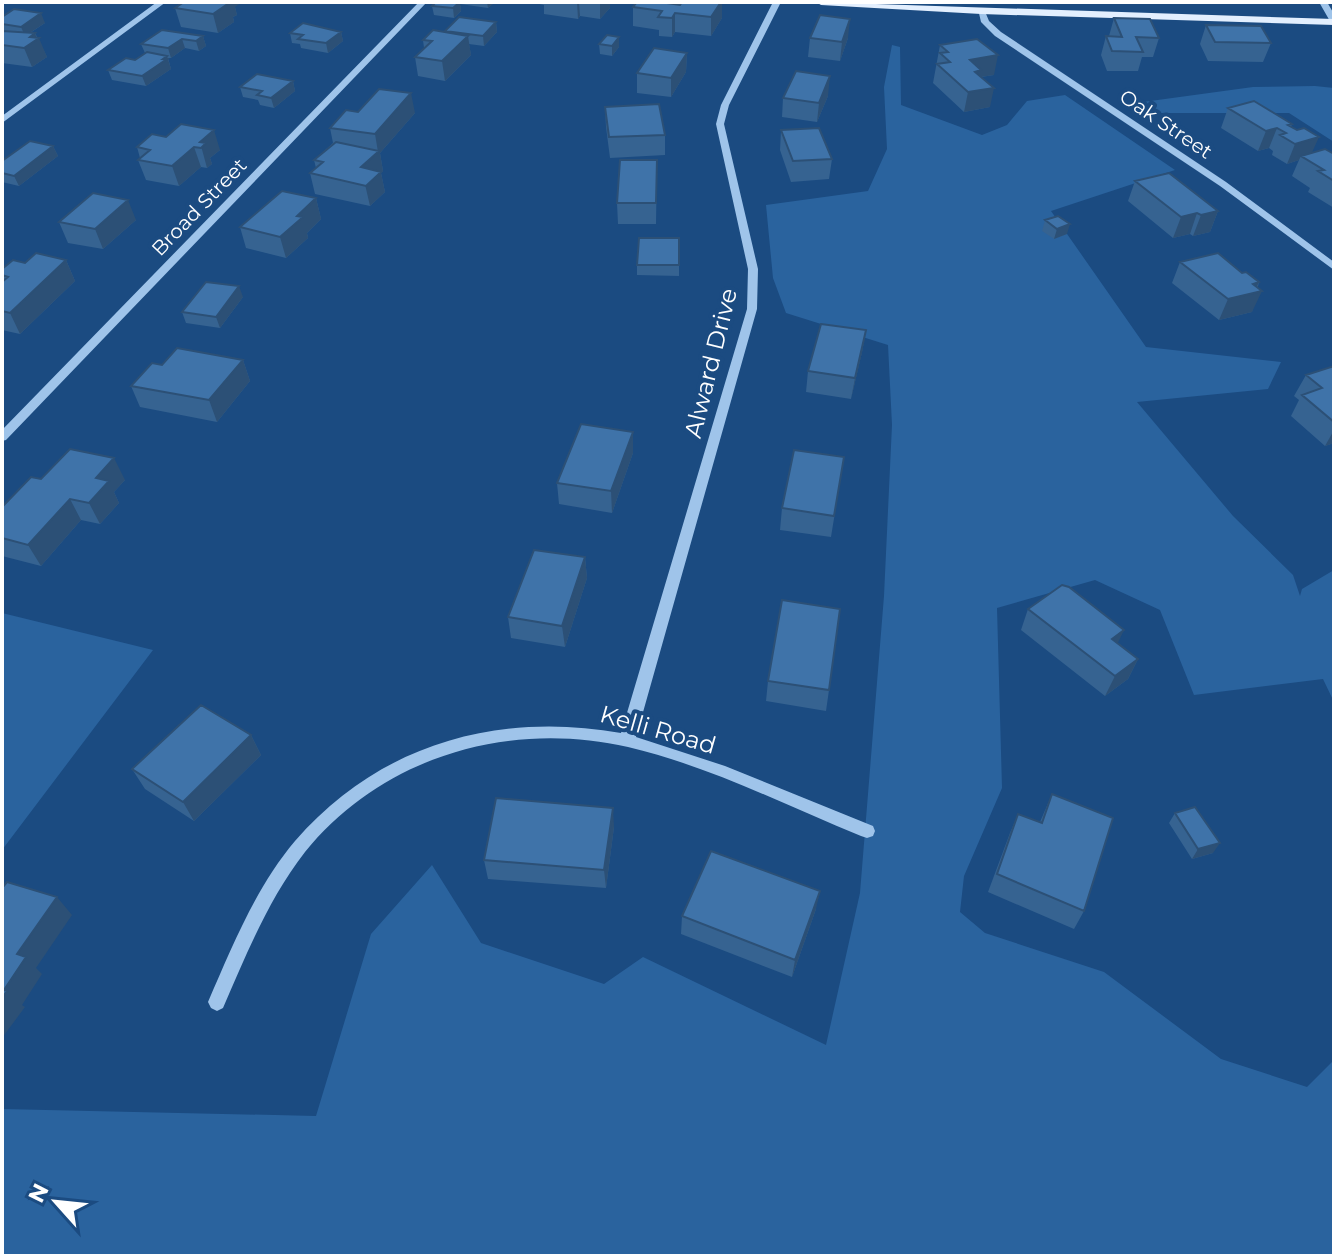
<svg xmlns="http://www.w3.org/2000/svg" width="1336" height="1258" viewBox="0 0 1336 1258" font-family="Montserrat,sans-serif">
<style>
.green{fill:#2a639e}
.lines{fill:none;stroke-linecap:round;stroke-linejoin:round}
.minor{fill:#9fc4ea;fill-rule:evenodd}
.major{fill:#e3effe;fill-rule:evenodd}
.wall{fill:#366391}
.shaded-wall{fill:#2c5076}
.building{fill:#3f73a9;stroke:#2c5076;stroke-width:2}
.labels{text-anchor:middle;stroke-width:8;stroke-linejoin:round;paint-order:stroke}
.far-street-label{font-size:20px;fill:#fff;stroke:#1b4b81}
.street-label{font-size:24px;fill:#fff;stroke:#1b4b81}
</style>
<rect width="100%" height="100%" fill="#1b4b81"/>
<path class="green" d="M 892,45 L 900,47 L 901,105 L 982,135 L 1007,125 L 1027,101 L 1065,95 L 1175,170 L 1051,211 L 1146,347 L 1281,362 L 1268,389 L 1137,402 L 1233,516 L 1293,575 L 1300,596 L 1302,589 L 1334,570 L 1334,702 L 1323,679 L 1194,695 L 1160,610 L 1095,580 L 997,608 L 1002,788 L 964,876 L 960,912 L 985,933 L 1104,972 L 1221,1059 L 1307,1087 L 1334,1060 L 1334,1256 L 2,1256 L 2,1109 L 316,1116 L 371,934 L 432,865 L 481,943 L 604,984 L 643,957 L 826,1045 L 860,893 L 884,596 L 892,425 L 888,345 L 786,313 L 773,278 L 766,205 L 868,191 L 887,149 L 884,87 Z
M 1315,86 L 1334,88 L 1334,142 L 1289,113 L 1156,113 L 1143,102 L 1253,87 Z
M 2,613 L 153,650 L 2,850 Z"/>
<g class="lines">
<path class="minor" d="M 157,2 L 166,2 L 2,123 L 2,116 Z
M 419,2 L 427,2 L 6,440 L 2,441 L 2,430 Z
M 773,2 L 781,2 L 729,105 L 724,124 L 758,269 L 757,309 L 636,737 L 725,766 L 873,826 L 875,831 L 873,836 L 867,838 L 861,836 C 785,805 709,766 628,747 C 509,720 383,756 305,852 C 269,898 246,955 223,1008 L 217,1011 L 211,1008 L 208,1002 C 232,947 256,887 295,841 C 379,744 498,711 621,733 L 747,309 L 748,269 L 716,124 L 721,105 Z
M 1319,2 L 1327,2 L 1334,14 L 1334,23 L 1331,23 Z
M 978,9 L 984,9 L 989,21 L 1001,32 L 1226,182 L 1334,262 L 1334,270 L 1220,186 L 995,36 L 981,22 Z"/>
<path class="major" d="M 816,2 L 1334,19 L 1334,25 L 981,14 L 821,5 Z"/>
</g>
<path class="wall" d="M 436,2 L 495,2 L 488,8 L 460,4 L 461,11 L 454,18 L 434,15 L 432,6 Z
M 530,2 L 610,2 L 610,8 L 600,19 L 580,16 L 578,19 L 544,14 L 544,5 Z
M 637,2 L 670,2 L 670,3 L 680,5 L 682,2 L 722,2 L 722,18 L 711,36 L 675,32 L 672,37 L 659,36 L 659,30 L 633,26 L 633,7 Z
M 235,7 L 237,15 L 233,17 L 234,22 L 218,33 L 181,27 L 175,8 Z
M 2,17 L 45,23 L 30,33 L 35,33 L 47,57 L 32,67 L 2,63 Z
M 1114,18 L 1159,38 L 1153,57 L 1142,57 L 1138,71 L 1107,71 L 1101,55 L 1106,36 L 1109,36 Z
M 496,22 L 497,32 L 484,46 L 469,44 L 471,55 L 445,81 L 418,76 L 415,57 L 424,48 L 423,40 L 446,32 Z
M 1206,25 L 1271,43 L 1263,62 L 1208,61 L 1200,44 Z
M 341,32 L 343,41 L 328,53 L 301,48 L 300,44 L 292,43 L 290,33 Z
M 203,36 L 206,46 L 199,51 L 185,48 L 171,58 L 168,58 L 171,69 L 146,86 L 112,80 L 108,70 L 135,60 L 145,53 L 141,44 Z
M 619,37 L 619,47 L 612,56 L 600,54 L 599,44 Z
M 810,38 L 848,38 L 840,61 L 808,57 Z
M 940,45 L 994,75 L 981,77 L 990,107 L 964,112 L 933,83 Z
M 687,53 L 686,72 L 671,97 L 637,93 L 637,73 Z
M 293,81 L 295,91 L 274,108 L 260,105 L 258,100 L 243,97 L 240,87 Z
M 828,96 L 817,122 L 782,117 L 783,98 Z
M 605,107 L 665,135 L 665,155 L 610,158 L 606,127 Z
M 1228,108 L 1292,124 L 1291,127 L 1312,153 L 1334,154 L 1334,208 L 1308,192 L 1310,188 L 1292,176 L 1299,160 L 1287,164 L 1272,155 L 1273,151 L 1269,148 L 1258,151 L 1221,128 Z
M 358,112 L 415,113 L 380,153 L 383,171 L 381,173 L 385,192 L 370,206 L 315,194 L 310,173 L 316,168 L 314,160 L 333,143 L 330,128 Z
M 781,130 L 832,159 L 829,179 L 791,182 L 780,150 Z
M 152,134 L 220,150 L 210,158 L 212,164 L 207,168 L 201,167 L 179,186 L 146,180 L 138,160 L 140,158 L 137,147 Z
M 53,146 L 58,156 L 19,186 L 2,182 L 2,161 Z
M 657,160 L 656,224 L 618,224 L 617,203 Z
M 1135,181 L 1218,211 L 1210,232 L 1193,236 L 1190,234 L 1173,238 L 1128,201 Z
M 316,198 L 321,219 L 307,233 L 308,238 L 286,258 L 246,248 L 240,227 Z
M 136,220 L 103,249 L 68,243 L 59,222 Z
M 1045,220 L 1067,234 L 1054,239 L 1042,231 Z
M 679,238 L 679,276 L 637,275 L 637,265 Z
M 66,260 L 75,281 L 20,334 L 2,330 L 2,269 L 25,263 Z
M 1180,262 L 1242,273 L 1259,282 L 1252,312 L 1219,320 L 1172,283 Z
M 243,297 L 220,328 L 186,323 L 182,312 Z
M 866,330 L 862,352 L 851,399 L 806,392 L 808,371 Z
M 243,360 L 250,381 L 217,422 L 140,407 L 131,386 L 162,365 Z
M 1334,366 L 1334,443 L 1325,446 L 1291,416 L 1299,400 L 1294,396 L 1306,375 Z
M 633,432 L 633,453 L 612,513 L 559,504 L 557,483 Z
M 844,457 L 831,537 L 780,530 L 782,508 Z
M 41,479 L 125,480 L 114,492 L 119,503 L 100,524 L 81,520 L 41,566 L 2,556 L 2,507 Z
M 585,557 L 587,578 L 565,647 L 511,638 L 508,617 Z
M 1028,609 L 1118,643 L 1138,659 L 1128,679 L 1105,696 L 1021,630 Z
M 768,681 L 829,690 L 826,711 L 766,701 Z
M 251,735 L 261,755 L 194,821 L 145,789 L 132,769 Z
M 1052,794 L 1084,911 L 1074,929 L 988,892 L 1010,833 L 1018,814 L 1040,822 Z
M 1175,813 L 1213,853 L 1192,859 L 1169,823 Z
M 614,827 L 606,888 L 488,879 L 484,860 Z
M 816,909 L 792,977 L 681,934 L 682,916 Z"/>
<path class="shaded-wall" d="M 223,2 L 242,2 L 235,7 L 237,15 L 233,17 L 234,22 L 218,33 L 213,14 Z
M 460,2 L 461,11 L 454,18 L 453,8 Z
M 487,2 L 495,2 L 488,8 Z
M 577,2 L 579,2 L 580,16 L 578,19 Z
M 600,2 L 610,2 L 610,8 L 600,19 Z
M 721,2 L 722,2 L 722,18 L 711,36 L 711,17 Z
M 41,13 L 45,23 L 25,36 L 21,27 Z
M 675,13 L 675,32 L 672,37 L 672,18 Z
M 850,19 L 848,38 L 840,61 L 842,42 Z
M 496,22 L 497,32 L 484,46 L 483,36 Z
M 341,32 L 343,41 L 328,53 L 326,43 Z
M 35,33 L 37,39 L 39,38 L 47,57 L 32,67 L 24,48 L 30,37 Z
M 203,36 L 206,46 L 199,51 L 196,41 Z
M 468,36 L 471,55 L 445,81 L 442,61 Z
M 619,37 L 619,47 L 612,56 L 612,46 Z
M 182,39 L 185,48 L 171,58 L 168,48 Z
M 687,53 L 686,72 L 671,97 L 671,78 Z
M 998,55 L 994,75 L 980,77 L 977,90 L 970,60 Z
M 167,56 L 171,69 L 146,86 L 142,76 Z
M 830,76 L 828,96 L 817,122 L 819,103 Z
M 293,81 L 295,91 L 274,108 L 271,98 Z
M 994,88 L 990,107 L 964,112 L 968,92 Z
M 411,93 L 415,113 L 380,153 L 383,171 L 381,173 L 385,192 L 370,206 L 361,167 L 378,152 L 375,134 Z
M 1277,128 L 1269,148 L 1258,151 L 1266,131 Z
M 214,130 L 220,150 L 210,158 L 212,164 L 207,168 L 200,142 Z
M 1319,137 L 1310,157 L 1301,156 L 1299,160 L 1287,164 L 1295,144 Z
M 53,146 L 58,156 L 19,186 L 14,176 Z
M 194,147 L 201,167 L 179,186 L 172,166 Z
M 316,198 L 321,219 L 307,233 L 308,238 L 286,258 L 280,237 L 297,216 Z
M 128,200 L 136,220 L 103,249 L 95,229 Z
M 1218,211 L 1210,232 L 1193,236 L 1201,215 Z
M 1197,213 L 1190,234 L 1173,238 L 1181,217 Z
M 1070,224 L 1067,234 L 1054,239 L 1057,229 Z
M 66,260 L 75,281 L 20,334 L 10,313 Z
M 1259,282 L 1254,293 L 1262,291 L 1252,312 L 1219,320 L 1228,299 L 1253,284 Z
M 239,286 L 243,297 L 220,328 L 216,317 Z
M 866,330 L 862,352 L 851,399 L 855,378 Z
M 243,360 L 250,381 L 217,422 L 209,400 Z
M 1334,430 L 1334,443 L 1325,446 Z
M 633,432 L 633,453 L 612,513 L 611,491 Z
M 114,458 L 125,480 L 114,492 L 119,503 L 100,524 L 89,503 L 96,478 Z
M 70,499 L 81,520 L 41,566 L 28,545 Z
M 585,557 L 587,578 L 565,647 L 562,626 Z
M 1124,630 L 1114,651 L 1112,639 Z
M 1138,659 L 1128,679 L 1105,696 L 1115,676 Z
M 251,735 L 261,755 L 194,821 L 183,802 Z
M 613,808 L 614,827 L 606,888 L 604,870 Z
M 1220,843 L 1213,853 L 1192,859 L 1198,849 Z
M 820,891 L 816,909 L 792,977 L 795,960 Z
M 57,897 L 72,915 L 36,968 L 42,974 L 22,1005 L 25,1007 L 2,1038 L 2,998 L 4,990 L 17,954 Z"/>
<path class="building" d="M 184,2 L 223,2 L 229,3 L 213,14 L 175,8 Z
M 436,2 L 460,2 L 453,8 L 432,6 Z
M 637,2 L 668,2 L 667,3 L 680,5 L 682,2 L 721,2 L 711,17 L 675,13 L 672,18 L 658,17 L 662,11 L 633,7 Z
M 14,9 L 41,13 L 21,27 L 2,24 L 2,17 Z
M 820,15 L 850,19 L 842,42 L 810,38 Z
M 459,17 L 496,22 L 483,36 L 445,31 Z
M 1114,18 L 1150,19 L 1159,38 L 1136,37 L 1143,52 L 1112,51 L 1106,36 L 1122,37 Z
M 303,23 L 341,32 L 326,43 L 298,39 L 303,35 L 290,33 Z
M 1206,25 L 1261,26 L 1271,43 L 1215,42 Z
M 162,30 L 203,36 L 196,41 L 182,39 L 168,48 L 141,44 Z
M 433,30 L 468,36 L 442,61 L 415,57 L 432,41 L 423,40 Z
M 2,31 L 35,33 L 30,37 L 39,38 L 24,48 L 2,45 Z
M 607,35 L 619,37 L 612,46 L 599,44 Z
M 977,39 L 998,55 L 970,60 L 981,70 L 975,72 L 994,88 L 968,92 L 937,64 L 950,62 L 940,53 L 948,52 L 940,45 Z
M 654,48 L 687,53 L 671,78 L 637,73 Z
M 147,52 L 167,56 L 163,59 L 167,59 L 142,76 L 108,70 L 126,58 L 135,60 Z
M 796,71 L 830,76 L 819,103 L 783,98 Z
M 257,74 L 293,81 L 271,98 L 257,95 L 262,91 L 240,87 Z
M 379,89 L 411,93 L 375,134 L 330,128 L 346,110 L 358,112 Z
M 1254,101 L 1292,124 L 1288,125 L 1297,130 L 1304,128 L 1319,137 L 1295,144 L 1280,135 L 1286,133 L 1277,128 L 1266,131 L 1228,108 Z
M 659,104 L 665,135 L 609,137 L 605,107 Z
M 181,124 L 214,130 L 200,142 L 206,143 L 201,148 L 194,147 L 172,166 L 138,160 L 150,150 L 137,147 L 152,134 L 166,137 Z
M 819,128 L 832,159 L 793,161 L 781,130 Z
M 30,141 L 53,146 L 14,176 L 2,173 L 2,161 Z
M 336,142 L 379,151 L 361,167 L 381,172 L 366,186 L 310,173 L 323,162 L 314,160 Z
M 1325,149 L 1334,154 L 1334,181 L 1318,171 L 1324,170 L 1301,156 Z
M 620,160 L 657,160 L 656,203 L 617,203 Z
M 1169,173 L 1218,211 L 1201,215 L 1197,213 L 1181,217 L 1135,181 Z
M 282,191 L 316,198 L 297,216 L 303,217 L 280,237 L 240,227 Z
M 93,193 L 128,200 L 95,229 L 59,222 Z
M 1058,216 L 1070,224 L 1057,229 L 1045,220 Z
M 639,238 L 679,238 L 679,265 L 637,265 Z
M 36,253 L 66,260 L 10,313 L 2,311 L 2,282 L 8,277 L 2,275 L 2,269 L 13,260 L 25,263 Z
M 1218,253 L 1242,273 L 1246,272 L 1259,282 L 1253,284 L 1262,291 L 1228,299 L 1180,262 Z
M 206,282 L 239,286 L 216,317 L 182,312 Z
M 821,324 L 866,330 L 855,378 L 808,371 Z
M 177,348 L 243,360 L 209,400 L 131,386 L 152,363 L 162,365 Z
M 1334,366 L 1334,422 L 1302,395 L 1322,388 L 1306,375 Z
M 581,424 L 633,432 L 611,491 L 557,483 Z
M 70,449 L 114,458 L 96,478 L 109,481 L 89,503 L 70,499 L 28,545 L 2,538 L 2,507 L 31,477 L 41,479 Z
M 794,450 L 844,457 L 834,516 L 782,508 Z
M 534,550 L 585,557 L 562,626 L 508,617 Z
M 1062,585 L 1069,587 L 1124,630 L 1112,639 L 1138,659 L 1115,676 L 1028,609 Z
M 782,600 L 840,609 L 829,690 L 768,681 Z
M 201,705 L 251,735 L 183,802 L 132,769 Z
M 1052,794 L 1113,818 L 1084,911 L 997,874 L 1018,814 L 1042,823 Z
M 496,798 L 613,808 L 604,870 L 484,860 Z
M 1195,807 L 1220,843 L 1198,849 L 1175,813 Z
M 711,851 L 820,891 L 795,960 L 682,916 Z
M 7,882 L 57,897 L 17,954 L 26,957 L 4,990 L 7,991 L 2,998 L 2,888 Z"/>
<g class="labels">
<g class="far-street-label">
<text transform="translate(1166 124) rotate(34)" y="7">Oak Street</text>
<text transform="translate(199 207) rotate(-46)" y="7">Broad Street</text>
</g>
<g class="street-label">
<text transform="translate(711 363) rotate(-76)" y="8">Alward Drive</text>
<text transform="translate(658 730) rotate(16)" y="8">Kelli Road</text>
</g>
</g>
<rect width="1336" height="1258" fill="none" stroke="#ffffff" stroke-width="8"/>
<g transform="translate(56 1202) rotate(297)" stroke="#1b4b81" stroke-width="6" paint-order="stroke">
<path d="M0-6L14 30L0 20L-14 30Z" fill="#ffffff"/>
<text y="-12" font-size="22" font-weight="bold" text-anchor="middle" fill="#ffffff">N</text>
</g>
</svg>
